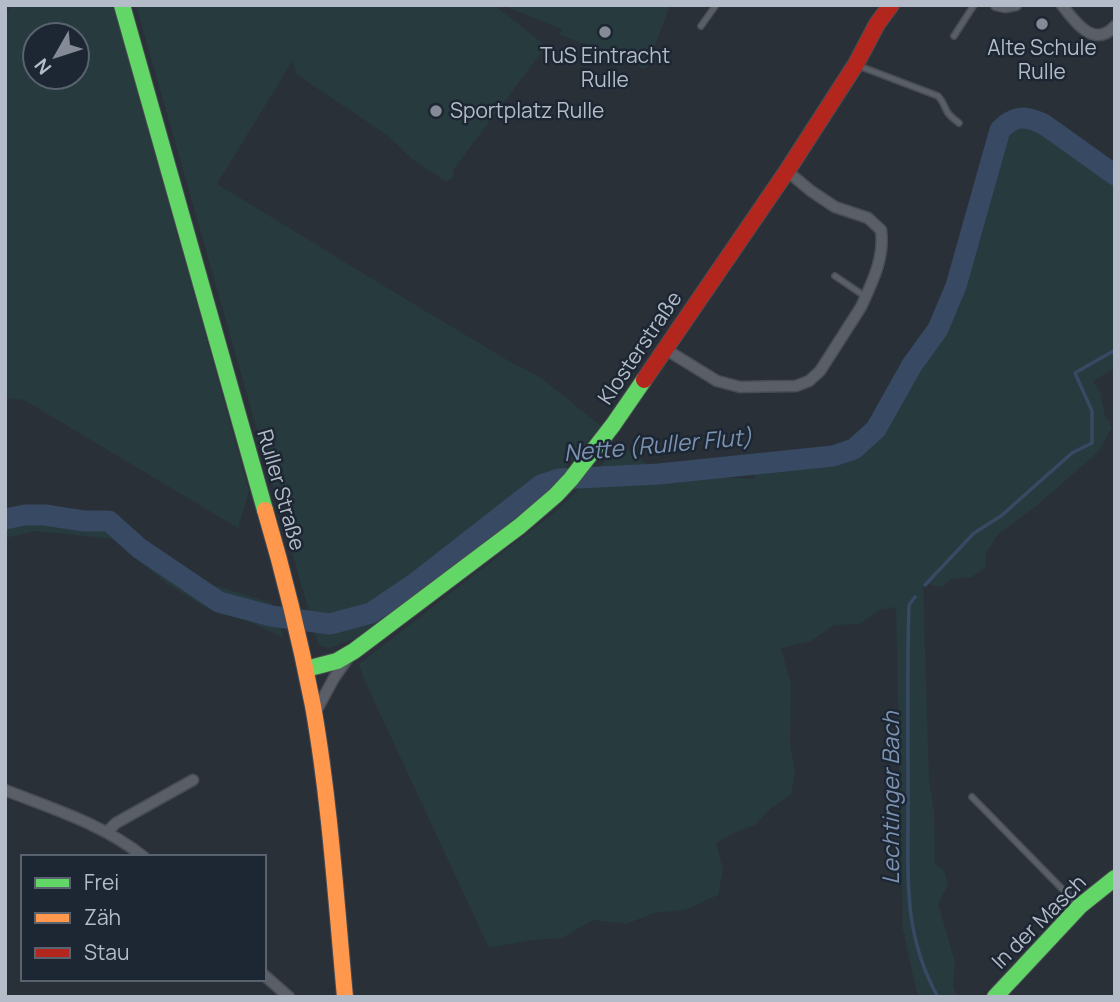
<svg xmlns="http://www.w3.org/2000/svg" width="1120" height="1002" viewBox="0 0 1120 1002" font-family="Manrope,sans-serif">
<style>
.green{fill:#273a3e;fill-rule:evenodd}
.lines{fill:none;stroke-linecap:round;stroke-linejoin:round}
.stream{stroke:#384963;stroke-width:3.5}
.river{stroke:#384963;stroke-width:21}
.lane-casing{stroke:#484c53;stroke-width:8}
.street-casing{stroke:#484c53;stroke-width:13}
.fast-casing{stroke:#484c53;stroke-width:18}
.slow-casing{stroke:#484c53;stroke-width:18}
.jam-casing{stroke:#484c53;stroke-width:18}
.lane{stroke:#5a5e66;stroke-width:5}
.street{stroke:#5a5e66;stroke-width:10}
.fast{stroke:#63d668;stroke-width:16}
.slow{stroke:#ff974d;stroke-width:16}
.jam{stroke:#b3261e;stroke-width:16}
.poi-dot{fill:#848b96;stroke:#1d2633;stroke-width:2.5}
.labels{text-anchor:middle;stroke-width:5;stroke-linejoin:round;paint-order:stroke}
.poi-label{font-size:21px;fill:#b4bcc9;stroke:#1d2633}
.street-label{font-size:21px;fill:#b4bcc9;stroke:#1d2633}
.water-label{font-size:23px;font-style:italic;fill:#7c92b1;stroke:#1d2633}
</style>
<rect width="100%" height="100%" fill="#2a3038"/>
<path class="green" d="M 11,5 L 113,5 L 249,491 L 238,528 L 24,400 L 5,398 L 5,18 ZM 35,35 L 77,35 L 77,77 L 35,77 Z
M 136,5 L 494,5 L 546,46 L 453,170 L 454,175 L 451,179 L 446,181 L 442,179 L 412,159 L 387,135 L 296,74 L 293,60 L 217,184 L 407,300 L 509,361 L 540,377 L 601,426 L 536,502 L 356,638 L 330,648 L 321,646 L 318,643 Z
M 501,5 L 670,5 L 647,67 L 643,69 L 638,66 L 637,62 L 560,35 L 562,29 Z
M 1023,118 L 1035,120 L 1045,125 L 1115,175 L 1115,368 L 1093,381 L 1100,392 L 1105,416 L 1112,427 L 1099,451 L 1035,507 L 998,534 L 986,553 L 985,568 L 972,577 L 951,579 L 942,587 L 923,583 L 929,781 L 934,811 L 935,863 L 944,871 L 948,884 L 938,904 L 955,962 L 953,987 L 958,997 L 918,997 L 903,930 L 896,607 L 879,610 L 859,624 L 834,625 L 811,641 L 781,648 L 791,684 L 790,742 L 795,772 L 791,794 L 770,809 L 755,825 L 738,831 L 716,843 L 723,870 L 718,895 L 685,910 L 654,913 L 626,924 L 593,920 L 562,938 L 531,940 L 489,948 L 364,679 L 359,664 L 555,512 L 587,481 L 621,443 L 659,474 L 755,479 L 753,464 L 833,456 L 854,449 L 876,429 L 912,365 L 948,326 L 959,307 L 976,213 L 995,144 L 1000,130 L 1008,121 Z
M 25,515 L 45,515 L 84,521 L 109,521 L 161,555 L 188,577 L 272,603 L 284,638 L 250,622 L 208,609 L 166,583 L 112,539 L 36,531 L 5,538 L 5,519 Z"/>
<g class="lines">
<path class="stream" d="M 925,585 L 974,533 L 1001,516 L 1072,453 L 1092,443 L 1092,411 L 1075,373 L 1115,350
M 915,597 L 909,605 C 907,667 908,730 908,793 C 909,866 900,930 938,997"/>
<path class="river" d="M 5,519 L 25,515 L 45,515 L 84,521 L 109,521 L 139,548 L 219,602 L 271,616 L 330,624 L 371,613 L 414,584 L 541,485 L 559,479 L 659,474 L 833,456 L 854,449 L 876,429 L 912,365 L 938,329 L 956,286 L 1000,130 C 1015,114 1027,116 1045,125 L 1115,175"/>
<defs>
<path id="lane" d="M 701,26 L 716,5
M 954,36 L 974,5
M 859,66 L 938,96 C 944,102 944,107 948,113 C 951,117 955,120 959,123
M 835,276 L 866,297
M 972,797 L 1077,904"/>
<path id="street" d="M 996,5 L 1005,7 L 1016,5
M 1062,5 C 1075,22 1094,49 1115,26
M 665,349 L 717,381 L 740,387 L 796,386 L 809,381 L 820,371 L 861,307 C 872,283 885,257 881,230 L 868,218 L 835,207 L 811,191 L 787,171
M 315,713 L 334,678 L 348,658
M 5,790 C 53,809 103,824 144,857
M 107,832 L 116,823 L 193,780
M 264,975 L 289,997"/>
<path id="fast" d="M 122,5 L 265,510
M 306,669 L 337,661 L 354,651 L 520,526 L 556,495 L 571,479 L 613,425 L 644,380
M 995,997 L 1080,906 L 1115,878"/>
<path id="slow" d="M 265,510 C 284,574 300,640 313,706 C 330,802 336,900 345,997"/>
<path id="jam" d="M 644,380 L 787,171 L 856,64 L 877,24 L 891,5"/>
</defs>
<use href="#lane" class="lane-casing"/>
<use href="#street" class="street-casing"/>
<use href="#fast" class="fast-casing"/>
<use href="#slow" class="slow-casing"/>
<use href="#jam" class="jam-casing"/>
<use href="#lane" class="lane"/>
<use href="#street" class="street"/>
<use href="#fast" class="fast"/>
<use href="#slow" class="slow"/>
<use href="#jam" class="jam"/>
</g>
<g class="poi-dot">
<circle cx="1042" cy="24" r="7"/>
<circle cx="605" cy="32" r="7"/>
<circle cx="436" cy="111" r="7"/>
</g>
<g class="labels">
<g class="poi-label">
<text x="1042" y="55">Alte Schule<tspan x="1042" dy="24">Rulle</tspan></text>
<text x="605" y="63">TuS Eintracht<tspan x="605" dy="24">Rulle</tspan></text>
<text x="450" y="118" text-anchor="start">Sportplatz Rulle</text>
</g>
<g class="street-label">
<text transform="translate(640 348) rotate(-56)" y="7">Klosterstraße</text>
<text transform="translate(281 490) rotate(74)" y="7">Ruller Straße</text>
<text transform="translate(1039 922) rotate(-45)" y="7">In der Masch</text>
</g>
<g class="water-label">
<text transform="translate(658 445) rotate(-5)" y="8">Nette (Ruller Flut)</text>
<text transform="translate(891 798) rotate(-90)" y="8">Lechtinger Bach</text>
</g>
</g>
<rect width="1120" height="1002" fill="none" stroke="#b4bcc9" stroke-width="14"/>
<rect x="21" y="855" width="245" height="126" fill="#1d2633" stroke="#59626f" stroke-width="2"/>
<rect x="35" y="878" width="35" height="10" fill="#63d668" stroke="#59626f" stroke-width="2"/>
<text x="84" y="890" font-size="21" fill="#b4bcc9">Frei</text>
<rect x="35" y="913" width="35" height="10" fill="#ff974d" stroke="#59626f" stroke-width="2"/>
<text x="84" y="925" font-size="21" fill="#b4bcc9">Zäh</text>
<rect x="35" y="948" width="35" height="10" fill="#b3261e" stroke="#59626f" stroke-width="2"/>
<text x="84" y="960" font-size="21" fill="#b4bcc9">Stau</text>
<g transform="translate(56 56) rotate(231)"><circle r="33" fill="#1d2633" stroke="#59626f" stroke-width="2"/>
<path d="M0-5L12 26L0 18L-12 26Z" fill="#848b96"/>
<text y="-10" font-size="19" font-weight="bold" text-anchor="middle" fill="#b4bcc9">N</text>
</g>
</svg>
